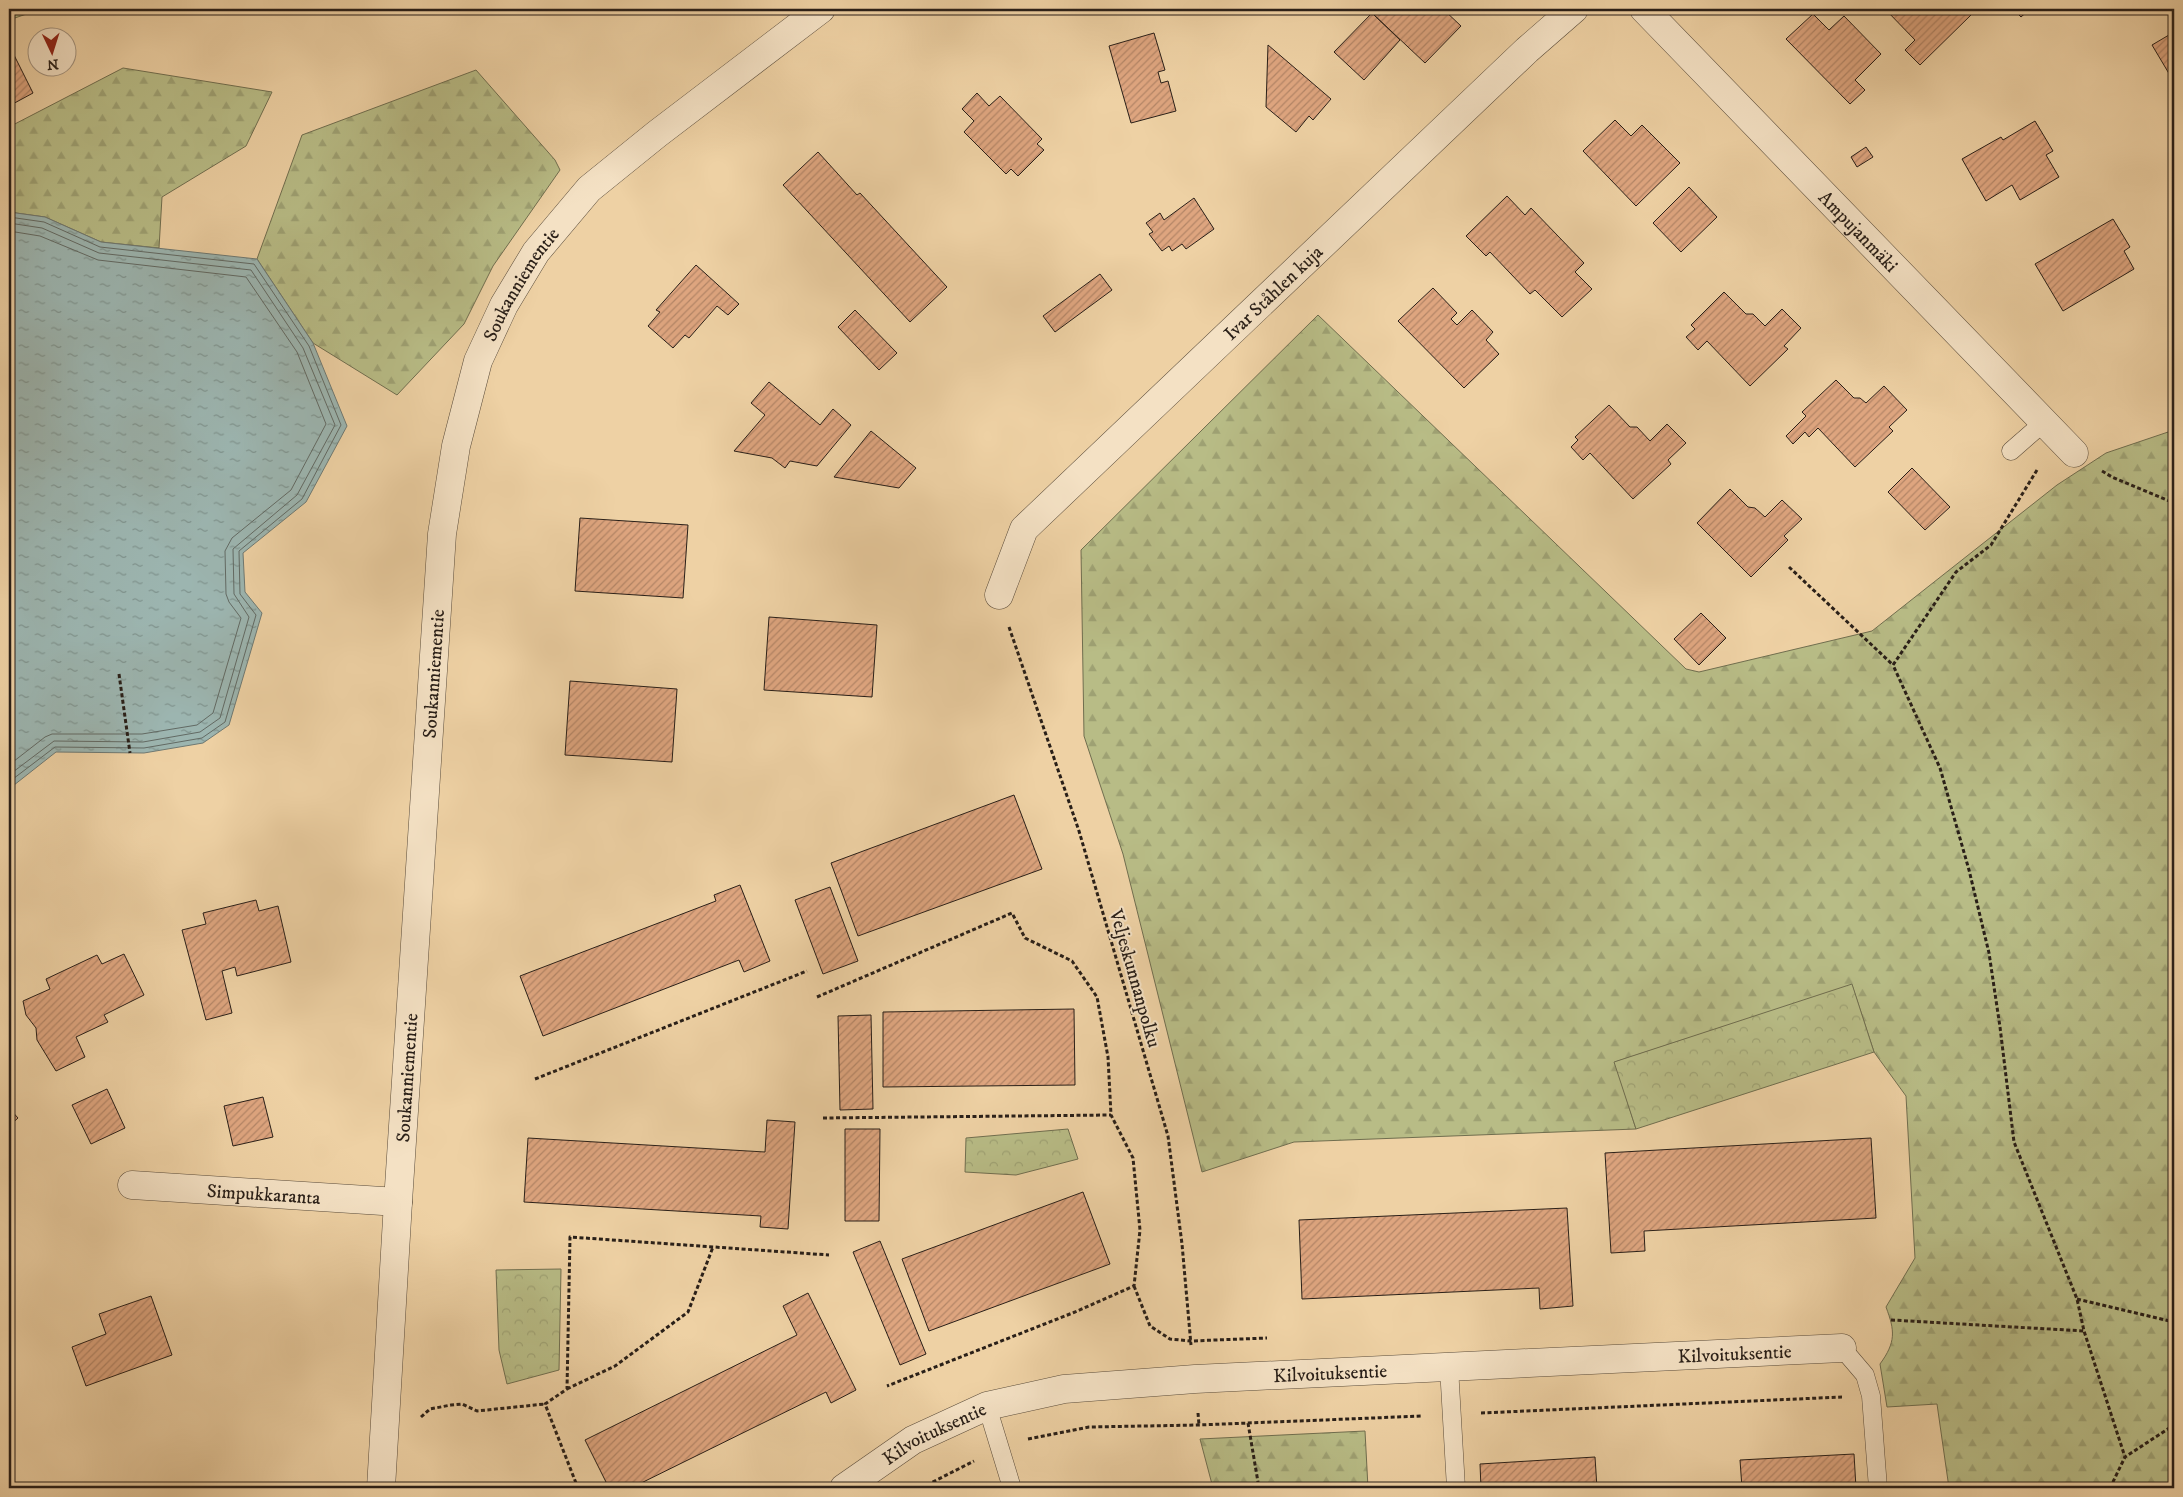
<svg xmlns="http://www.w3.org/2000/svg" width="2183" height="1497" viewBox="0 0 2183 1497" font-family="'IM FELL DW Pica',serif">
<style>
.forest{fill:url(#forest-firs);stroke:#706e4f}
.park{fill:url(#park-crowns);stroke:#706e4f}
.water{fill:url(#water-ripples);stroke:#6e7973}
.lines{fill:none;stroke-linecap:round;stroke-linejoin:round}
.shore{stroke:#626a64;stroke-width:1}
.building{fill:url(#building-hatch);stroke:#291f18}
.service-casing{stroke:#5a4c3b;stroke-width:19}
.minor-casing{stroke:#5a4c3b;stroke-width:29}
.tertiary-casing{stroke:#5a4c3b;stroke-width:29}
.path{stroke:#291f18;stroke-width:3;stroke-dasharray:4 2.5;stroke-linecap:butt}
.service{stroke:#f4e1c4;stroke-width:18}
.minor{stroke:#f4e1c4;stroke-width:28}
.tertiary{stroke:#f4e1c4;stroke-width:28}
.labels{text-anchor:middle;stroke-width:4;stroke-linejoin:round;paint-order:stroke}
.street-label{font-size:19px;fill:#291f18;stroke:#f4e1c4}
</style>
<defs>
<pattern id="forest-firs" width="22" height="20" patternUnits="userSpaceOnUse" patternTransform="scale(1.25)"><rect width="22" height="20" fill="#b8bc86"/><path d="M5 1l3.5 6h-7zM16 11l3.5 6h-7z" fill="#9ea173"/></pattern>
<pattern id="park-crowns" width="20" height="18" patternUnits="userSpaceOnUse" patternTransform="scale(1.25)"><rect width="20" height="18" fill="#b8bc86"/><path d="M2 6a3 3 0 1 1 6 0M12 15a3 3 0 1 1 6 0" fill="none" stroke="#9ea173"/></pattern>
<pattern id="water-ripples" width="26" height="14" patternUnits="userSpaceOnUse" patternTransform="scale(1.25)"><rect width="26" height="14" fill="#9cb5b0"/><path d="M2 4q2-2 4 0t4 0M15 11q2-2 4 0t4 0" fill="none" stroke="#7f938e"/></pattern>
<pattern id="building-hatch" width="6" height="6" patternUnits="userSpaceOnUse" patternTransform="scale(1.25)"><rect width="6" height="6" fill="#dea57f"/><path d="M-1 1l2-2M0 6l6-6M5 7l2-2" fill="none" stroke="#b48667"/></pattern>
</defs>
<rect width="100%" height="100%" fill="#eed1a4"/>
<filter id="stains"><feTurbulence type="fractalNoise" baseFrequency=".004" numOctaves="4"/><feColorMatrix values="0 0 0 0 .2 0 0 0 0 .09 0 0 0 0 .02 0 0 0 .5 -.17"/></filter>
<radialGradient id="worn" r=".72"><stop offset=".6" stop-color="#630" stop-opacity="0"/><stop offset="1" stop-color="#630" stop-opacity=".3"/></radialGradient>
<path class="forest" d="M 9,9 L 41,9 L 9,20 Z
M 123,68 L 272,92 L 246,146 L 162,197 L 159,248 L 101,242 L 45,217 L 9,212 L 9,127 Z
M 476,70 L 555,160 L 560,170 L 493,266 L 464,324 L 397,395 L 313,343 L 257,259 L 302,135 Z
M 1318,315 L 1686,669 L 1699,672 L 1872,631 L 2057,485 L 2106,453 L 2174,430 L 2174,1488 L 1949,1488 L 1937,1404 L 1887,1407 L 1880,1364 C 1896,1342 1895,1331 1886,1307 L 1915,1258 L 1906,1096 L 1874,1052 L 1852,985 L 1615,1062 L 1636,1129 L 1294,1142 L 1202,1172 L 1123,854 L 1084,736 L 1081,550 Z
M 1365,1431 L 1368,1488 L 1213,1488 L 1200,1439 Z"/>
<path class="park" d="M 1852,984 L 1874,1052 L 1636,1129 L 1614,1062 Z
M 1068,1129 L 1078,1159 L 1016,1175 L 965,1172 L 966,1138 Z
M 561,1269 L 559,1370 L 507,1384 L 499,1350 L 496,1270 Z"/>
<path class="water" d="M 9,212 L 45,217 L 101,242 L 257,259 L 313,343 L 347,426 L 306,502 L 243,553 L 245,592 L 262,613 L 229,725 L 203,743 L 144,753 L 56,752 L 9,789 Z"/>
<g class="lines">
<path class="shore" d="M 9,217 L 44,222 L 100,247 L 254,264 L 309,346 L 341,425 L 302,499 L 239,551 L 240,594 L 256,615 L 225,722 L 202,738 L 144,748 L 55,747 L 9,782
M 9,223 L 42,228 L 99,253 L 251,270 L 303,348 L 335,425 L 297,495 L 233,549 L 234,594 L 249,617 L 220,718 L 200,732 L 143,742 L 54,741 L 9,775
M 9,231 L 40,236 L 98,260 L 246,277 L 297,352 L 326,424 L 291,490 L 232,538 L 225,551 L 226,594 L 229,602 L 241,618 L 213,713 L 197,725 L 142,734 L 52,734 L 45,737 L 9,765"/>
</g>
<path class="building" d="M 1375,9 L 1443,9 L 1461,26 L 1425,63 L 1372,13 Z
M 1885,9 L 1965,9 L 1971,15 L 1920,65 L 1905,50 L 1915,40 Z
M 2013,9 L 2030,9 L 2021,17 Z
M 1372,13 L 1400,40 L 1364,80 L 1334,52 Z
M 1813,14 L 1829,30 L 1844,16 L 1881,54 L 1855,80 L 1865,90 L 1850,104 L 1786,39 Z
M 2174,32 L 2174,82 L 2152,45 Z
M 1154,33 L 1165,70 L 1158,72 L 1161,83 L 1168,81 L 1176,111 L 1131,123 L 1109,46 Z
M 9,45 L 33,93 L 9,106 Z
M 1268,45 L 1331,99 L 1313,120 L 1309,116 L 1296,132 L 1266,107 Z
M 977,93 L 989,106 L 1000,96 L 1042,139 L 1037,144 L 1044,150 L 1018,176 L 1011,169 L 1006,174 L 964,132 L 974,121 L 962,109 Z
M 1615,120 L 1631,136 L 1642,125 L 1680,163 L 1636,206 L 1583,151 Z
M 2035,121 L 2053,151 L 2046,155 L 2059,177 L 2020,200 L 2012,185 L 1986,201 L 1962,159 L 2001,137 L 2003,140 Z
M 1866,147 L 1873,157 L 1857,167 L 1851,157 Z
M 818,152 L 857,195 L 860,193 L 947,287 L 910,322 L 783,185 Z
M 1689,187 L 1717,217 L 1681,252 L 1653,223 Z
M 1507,196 L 1525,215 L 1531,208 L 1584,263 L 1575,272 L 1592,289 L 1562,317 L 1535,290 L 1530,294 L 1490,252 L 1486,256 L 1466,236 Z
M 1194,198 L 1214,229 L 1186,249 L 1182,244 L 1172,251 L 1169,246 L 1162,251 L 1149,234 L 1153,232 L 1146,223 L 1160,213 L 1164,220 Z
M 2113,219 L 2130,247 L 2124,251 L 2134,269 L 2063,311 L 2035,264 Z
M 696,265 L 739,304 L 728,315 L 717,306 L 689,338 L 685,335 L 673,348 L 648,326 L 660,312 L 656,310 Z
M 1100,274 L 1112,290 L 1055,332 L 1043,316 Z
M 1433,288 L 1457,313 L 1451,319 L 1457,325 L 1472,310 L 1493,332 L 1486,340 L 1499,354 L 1464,388 L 1398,321 Z
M 1724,292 L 1746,314 L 1753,314 L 1765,326 L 1782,309 L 1801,328 L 1784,346 L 1788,349 L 1750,386 L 1707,341 L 1698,350 L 1686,337 L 1695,329 L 1691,325 Z
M 855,310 L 897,353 L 879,370 L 838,327 Z
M 1836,380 L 1854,398 L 1860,398 L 1866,403 L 1884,386 L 1907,410 L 1889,427 L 1893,431 L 1855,467 L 1818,428 L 1809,437 L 1805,432 L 1793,444 L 1786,436 L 1806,416 L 1802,412 Z
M 769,382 L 820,425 L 833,409 L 851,425 L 817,466 L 790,461 L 785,468 L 772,458 L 734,451 L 765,415 L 751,403 Z
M 1609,405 L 1630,427 L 1637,427 L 1650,441 L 1667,424 L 1686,443 L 1668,460 L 1671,464 L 1633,499 L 1590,453 L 1583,460 L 1571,447 L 1578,440 L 1575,437 Z
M 871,431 L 916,468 L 899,488 L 834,477 Z
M 1912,468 L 1950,507 L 1925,530 L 1888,492 Z
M 1730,489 L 1748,507 L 1755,508 L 1765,517 L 1782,500 L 1802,519 L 1784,536 L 1788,540 L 1751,577 L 1697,523 Z
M 580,518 L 688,525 L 683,598 L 575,591 Z
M 1701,613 L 1726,638 L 1699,665 L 1674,639 Z
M 769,617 L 877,625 L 872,697 L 764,690 Z
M 570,681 L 677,689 L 672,762 L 565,755 Z
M 1014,795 L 1042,869 L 858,936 L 831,863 Z
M 740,885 L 770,961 L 744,972 L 739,960 L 543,1036 L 520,976 L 716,901 L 714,895 Z
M 830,887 L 858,961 L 823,974 L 795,900 Z
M 256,900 L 259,911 L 278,906 L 291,962 L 237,976 L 235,967 L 222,971 L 232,1013 L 206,1020 L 182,930 L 206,924 L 203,913 Z
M 124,954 L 144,995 L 104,1015 L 108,1022 L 76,1037 L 85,1057 L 56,1071 L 37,1040 L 36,1028 L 26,1015 L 23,1001 L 50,989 L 46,979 L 97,955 L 102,964 Z
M 1074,1009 L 1075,1085 L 883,1087 L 883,1012 Z
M 871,1015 L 873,1109 L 840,1110 L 838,1016 Z
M 107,1089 L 125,1128 L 91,1144 L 72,1105 Z
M 263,1097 L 273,1137 L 233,1146 L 224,1106 Z
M 9,1108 L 18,1118 L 9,1126 Z
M 767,1120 L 795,1122 L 788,1229 L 760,1227 L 761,1216 L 524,1202 L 528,1138 L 765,1152 Z
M 845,1129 L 880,1129 L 879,1221 L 845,1221 Z
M 1871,1138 L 1876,1218 L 1644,1231 L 1645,1251 L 1611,1253 L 1605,1153 Z
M 1083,1192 L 1110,1264 L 929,1331 L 902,1259 Z
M 1567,1208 L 1573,1306 L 1540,1309 L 1539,1288 L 1302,1299 L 1299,1220 Z
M 880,1241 L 926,1354 L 900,1365 L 853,1252 Z
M 808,1293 L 856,1390 L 831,1403 L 826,1392 L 631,1488 L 609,1488 L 585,1440 L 797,1335 L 783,1306 Z
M 151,1296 L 172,1355 L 86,1386 L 72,1347 L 106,1334 L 99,1314 Z
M 1854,1454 L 1856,1488 L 1742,1488 L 1740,1460 Z
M 1595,1457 L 1597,1488 L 1481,1488 L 1480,1464 Z"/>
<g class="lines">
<defs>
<path id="service" d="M 2011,451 L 2043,423
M 1842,1348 L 1865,1375 L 1871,1396 L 1878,1488
M 1449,1367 L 1456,1488
M 987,1406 L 1012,1488"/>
<g id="minor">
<path id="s1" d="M 1644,9 L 2074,453"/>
<path id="s2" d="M 999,595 L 1024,529 L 1527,50 L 1574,9"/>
<path id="s3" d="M 132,1185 L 398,1202"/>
<path id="s4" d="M 844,1488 L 913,1440 L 987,1406 L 1064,1389 L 1195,1379 L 1842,1348"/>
</g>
<g id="tertiary">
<path id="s5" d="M 381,1488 L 398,1202 L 442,534 L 456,446 L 478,361 L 504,305 L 536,252 L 589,189 L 657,134 L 821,9"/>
</g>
</defs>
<use href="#service" class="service-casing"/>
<use href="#minor" class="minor-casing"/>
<use href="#tertiary" class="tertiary-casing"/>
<path class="path" d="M 2037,470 L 1991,545 L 1956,572 L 1893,665 L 1940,768 L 1969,870 L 1989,953 L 2000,1027 L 2014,1142 L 2077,1299 L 2084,1331 L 2125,1457
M 2102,471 L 2112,477 L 2174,503
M 1789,567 L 1893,665
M 1009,627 L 1079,831 L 1168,1136 L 1182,1244 L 1191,1345
M 119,674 L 130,753
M 817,997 L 1012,913 L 1025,938 L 1072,961 L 1097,997 L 1108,1057 L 1111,1115 L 1133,1158 L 1140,1230 L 1134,1286 L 1075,1312 L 887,1386
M 535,1079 L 807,971
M 823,1118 L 1111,1115
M 1134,1286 L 1150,1326 L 1170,1339 L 1191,1341 L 1267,1338
M 2077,1299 L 2174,1322
M 1891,1320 L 2084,1331
M 567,1389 L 615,1366 L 688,1312 L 713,1247
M 1198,1413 L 1199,1425
M 1481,1413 L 1842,1397
M 421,1417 L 430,1409 L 451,1405 L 462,1404 L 477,1411 L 545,1404
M 1248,1423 L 1259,1488
M 1028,1439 L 1089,1427 L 1199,1425 L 1422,1416
M 576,1483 L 545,1404 L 567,1389 L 570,1237 L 829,1255
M 921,1488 L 974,1461
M 2110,1488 L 2125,1457 L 2174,1425"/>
<use href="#service" class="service"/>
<use href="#minor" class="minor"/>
<use href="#tertiary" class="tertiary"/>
</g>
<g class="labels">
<g class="street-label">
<text dy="7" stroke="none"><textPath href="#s1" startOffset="309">Ampujanmäki</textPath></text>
<text dy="7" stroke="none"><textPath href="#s5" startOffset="1221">Soukanniementie</textPath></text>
<text dy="7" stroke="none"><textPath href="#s2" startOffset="414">Ivar Ståhlen kuja</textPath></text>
<text dy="7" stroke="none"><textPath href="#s5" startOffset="816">Soukanniementie</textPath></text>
<text transform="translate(1136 978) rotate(74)" y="7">Veljeskunnanpolku</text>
<text dy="7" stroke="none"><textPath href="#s5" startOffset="411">Soukanniementie</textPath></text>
<text dy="7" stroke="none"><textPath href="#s3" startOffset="132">Simpukkaranta</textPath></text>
<text dy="7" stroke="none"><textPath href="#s4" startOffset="916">Kilvoituksentie</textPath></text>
<text dy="7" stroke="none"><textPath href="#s4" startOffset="511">Kilvoituksentie</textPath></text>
<text dy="7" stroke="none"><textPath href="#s4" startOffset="106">Kilvoituksentie</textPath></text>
</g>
</g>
<rect width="2183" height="1497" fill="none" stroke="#eed1a4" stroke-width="30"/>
<rect x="10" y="10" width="2163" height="1477" fill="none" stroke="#291f18" stroke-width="2.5"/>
<rect x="15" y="15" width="2153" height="1467" fill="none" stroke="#291f18"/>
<g transform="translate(52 52) rotate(176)"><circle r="24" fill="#f4e1c4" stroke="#a3937f"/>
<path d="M0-4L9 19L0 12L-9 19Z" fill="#8f2418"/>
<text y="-8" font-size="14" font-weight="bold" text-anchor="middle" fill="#291f18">N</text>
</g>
<rect width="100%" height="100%" filter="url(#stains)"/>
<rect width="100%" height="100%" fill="url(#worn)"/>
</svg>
